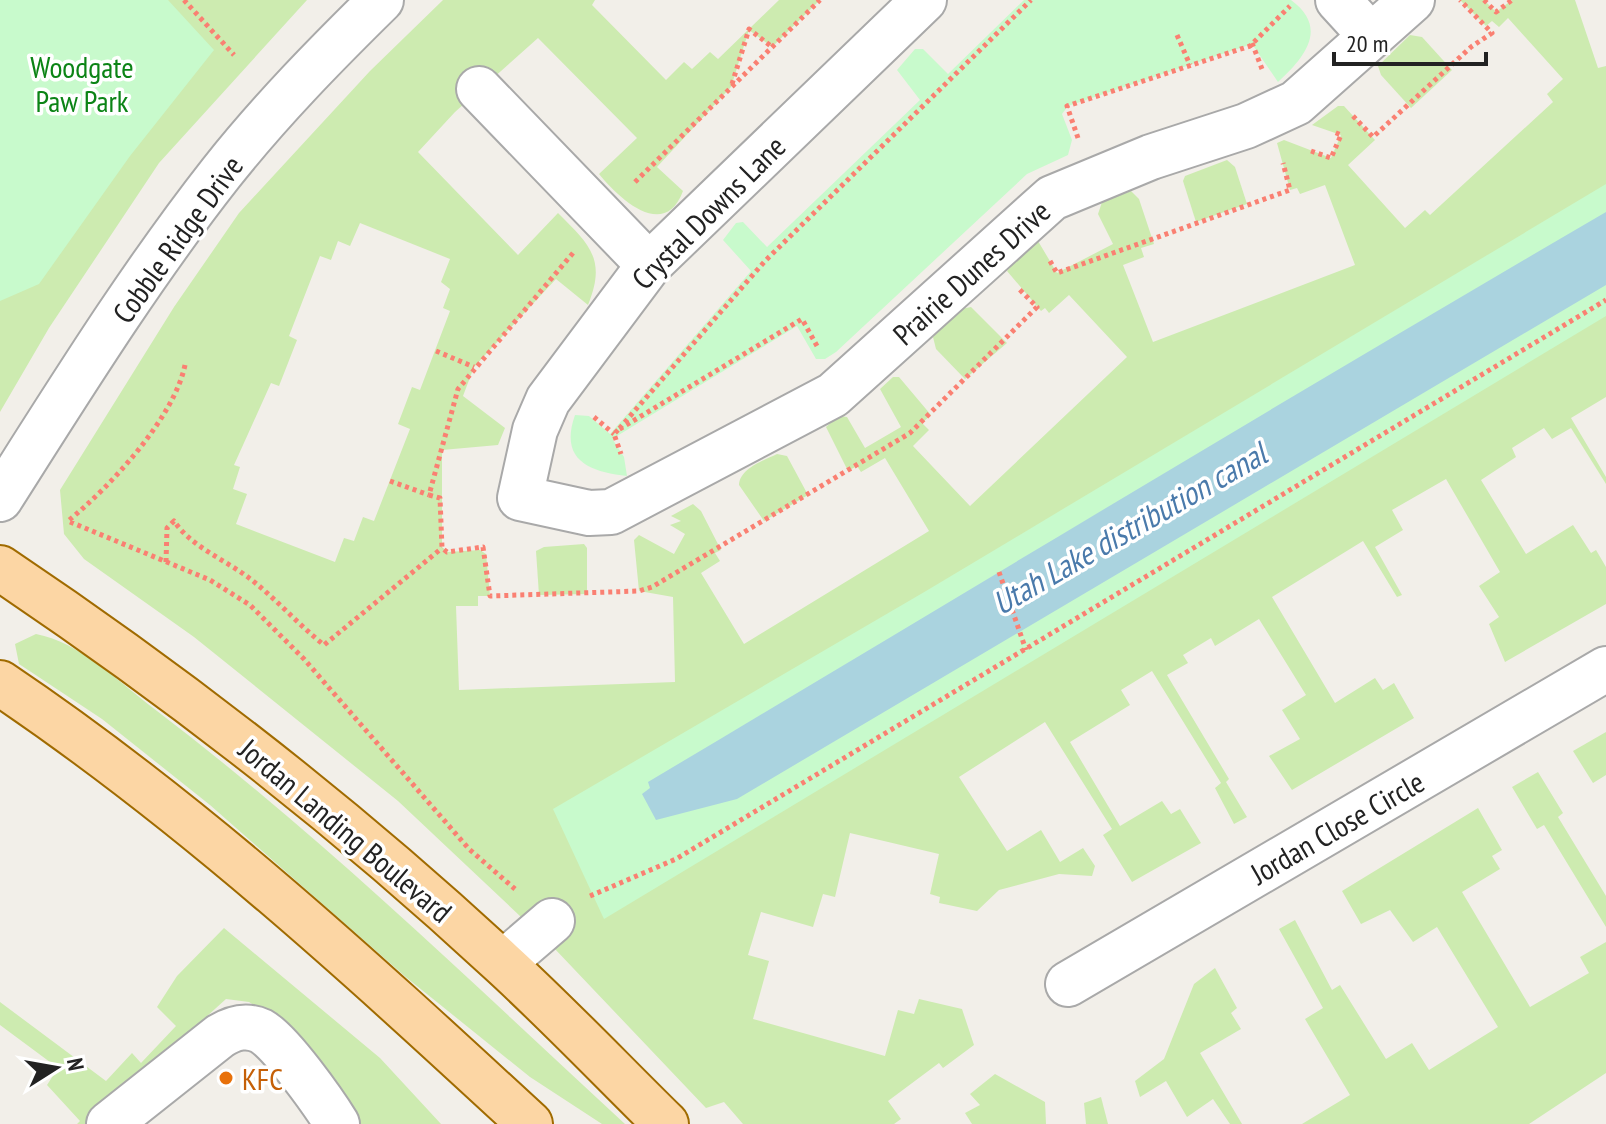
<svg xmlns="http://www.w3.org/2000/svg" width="1606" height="1124" font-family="'PT Sans Narrow',sans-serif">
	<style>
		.grass { fill: #cdebb0; fill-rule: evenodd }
		.park { fill: #c8facc }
		.water { fill: #aad3df }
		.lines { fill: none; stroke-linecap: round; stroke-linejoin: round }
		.minor-casing { stroke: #a9a9a9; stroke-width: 48 }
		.major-casing { stroke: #a06b00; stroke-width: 48 }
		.path { stroke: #fa8072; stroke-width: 5; stroke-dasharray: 4 4; stroke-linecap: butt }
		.minor { stroke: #fff; stroke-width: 44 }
		.major { stroke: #fcd6a4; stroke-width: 44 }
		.food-dot { fill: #e8710a; stroke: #fff; stroke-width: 3 }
		.labels { text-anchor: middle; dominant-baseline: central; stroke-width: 7; stroke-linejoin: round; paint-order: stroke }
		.park-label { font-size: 30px; fill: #0c8416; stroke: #fff }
		.street-label { font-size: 30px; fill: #222; stroke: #fff }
		.food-label { font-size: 30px; fill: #c56008; stroke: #fff; text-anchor: start }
		.water-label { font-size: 32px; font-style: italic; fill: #4a7aab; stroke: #fff }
	</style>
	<rect width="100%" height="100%" fill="#f2efe9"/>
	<g class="grass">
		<path d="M0,0h307l-148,163 -110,165 -49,84z"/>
		<path d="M443,0h152l-3,5 74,75 18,-18 8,7 18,-17 8,7 61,-59h41l-48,47 -23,-17 -18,57 -74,80 26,24c-19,51 -65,6 -84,-17l38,-36 -99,-100 -83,74 -37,40 100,103 40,-42c31,31 49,46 30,92l-32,-26 -82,88 -11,29 42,32 -7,17 -56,5v97l6,5 32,-2 6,4 4,42h-12v10h-22l3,84 216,-8 -2,-85 -34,-6 -5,-51 5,-5 35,19 11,-20 -15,-9 11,-4 -10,-5 22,-12 8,7 20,39 -6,3 5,8 -19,12 43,71 185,-113 -44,-73 -24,14 -4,-6 -9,5 -22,-44 12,-11 9,1 18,31 36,-21 -21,-38 13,-12h6l32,38 -9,8 7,7 -16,16 57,60 157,-149 -58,-62 -20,18 -4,-5 -4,3 -34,-40 24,-29 7,-1 19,32 56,-29 -15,-30 4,-12 29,-11 8,8 15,45 -13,4 3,9 -21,8 30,77 202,-77 -30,-80 -25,9 -3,-6 -7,2 -13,-47 7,-3 47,18 10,-23 -29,-10 26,-19h6l31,34 -27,25 57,63 20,-18 5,5 123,-113 -6,-8 16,-15 -55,-61 -9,9 -7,-6 -6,5 -26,-26h24l12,12 16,-12h63l23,68 8,-2v331l-35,21 35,59v7l-35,-56 -19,11 -8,-11 -32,20 4,9 -35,23 45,74 47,-29 18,28 5,-3 10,17v37l-101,58 -16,-38 10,-7 -20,-31 21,-14 -54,-93 -54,31 11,20 -28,17 27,48 -5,2 -34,-56 -91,56 63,106 40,-25 8,12 11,-7 20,35 -122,72 -23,-34 31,-17 -18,-29 24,-15 -47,-76 -44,27 -4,-8 -28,17 5,8 -21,12 62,104 -3,3 21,35 -13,7 -19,-36 6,-5 -69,-112 -31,19 9,15 -60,37 50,84 42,-25 9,13 9,-5 21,34 -69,39 -29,-47 9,-6 -67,-107 -86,55 48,74 34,-21 19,32 23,-14 12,18 -3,10 -33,-2 -60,16 -22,21 -38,-8 1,-6 -10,-3 9,-40 -89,-21 -15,64 -12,-3 -10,33 -52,-15 -13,43 21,6 -16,58 132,37 13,-46 16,4 5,-15 43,10 12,36 -31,23 -4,-5 -51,38 13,18 -7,5h-151l-19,-22 -18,6 -152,-160 -156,-147 -204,-164 -110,-78 -20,-25 -4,-44 114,-183 65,-94 131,-142zM360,223l90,36 -9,23 9,7 -7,19 7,3 -30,79 -8,-3 -14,37 12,5 -36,92 -11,-4 -9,24 -10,-3 -9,24 -99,-38 11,-30 -14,-5 7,-22 -6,-2 37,-82 8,3 18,-46 -8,-4 31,-80 11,4 7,-19 12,5z"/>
		<path d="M1410,35l12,2 30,33 -41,38 -30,-33 -3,-9z"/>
		<path d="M1227,160l8,7 12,37 -51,18 -13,-41 2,-5z"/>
		<path d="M971,307l36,36 -42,36 -29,-30 -3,-12 28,-28z"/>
		<path d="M777,454l10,2 21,39 -44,26 -25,-36c1,-17 24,-24 38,-31z"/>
		<path d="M584,544l3,4v46l-48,1 -3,-44 8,-4z"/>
		<path d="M36,634c44,8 85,50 121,77 167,127 315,272 468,413h-23l-72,-47 -123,-99 -197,-173 -108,-86 -83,-55 -4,-20z"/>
		<path d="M1606,732v43l-13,8 -20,-32z"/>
		<path d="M1538,772l25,41 -5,4 48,79v31l-62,-102 -7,4 -25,-42z"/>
		<path d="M1478,808l24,42 -10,6 8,13 -38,23 68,115 59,-34 -9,-16 26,-15v131l-77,51h-227l48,-29 -45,-76 18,-11 -44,-79 16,-9 37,70 8,-5 46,74 26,-16 17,27 69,-43 -61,-100 -24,15 -23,-32 -29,14 -19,-33z"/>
		<path d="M224,928l156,130 61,66h-81l-80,-102 -31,-20 -23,-3 -138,125h-11l3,-3 -33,-36 11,-17 -58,-43v-23l106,79 26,-28 9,10 35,-37 -19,-19 20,-31z"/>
		<path d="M1215,968l22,40 -6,5 10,16 -41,24 42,71h-12l-17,-25 -26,18 -21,-36 -26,16 -5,-16 29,-22 30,-75z"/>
		<path d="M995,1074l50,28 1,22h-74l-7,-11 15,-8 -10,-11z"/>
		<path d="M1101,1097l7,27h-22l-2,-21z"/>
	</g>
	<g class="park">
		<path d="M0,0h168l46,50 -84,106 -91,128 -39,17z"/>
		<path d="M1024,0h267c38,28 14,57 -13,82l-26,-38 -184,62 -6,8 10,26 -4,15 -41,19 -191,178 -11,7h-9l-19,-33 -180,110 -4,4 11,17 3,19c-38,-4 -68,-16 -52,-61l14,1 21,18 141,-163 -28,-31 13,-17 7,-1 24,25 153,-147 -23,-30 18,-21h8l25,25z"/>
		<path d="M1606,184v132l-1002,603 -51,-110 373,-218z"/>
	</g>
	<path class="water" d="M1606,212v73l-869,514 -81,21 -14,-26 8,-6 -2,-6c319,-190 637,-383 958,-570z"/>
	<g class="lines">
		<g class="minor-casing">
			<g id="minor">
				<path d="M924,0l-275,265 -101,135 -13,30 -15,68 69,15 22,-1 222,-117 219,-197 99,-41 95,-31 50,-23 116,-103"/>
				<path d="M1338,0l32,35"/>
				<path d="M479,89l170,176"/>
				<path d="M0,499c70,-110 140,-223 221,-326 49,-62 104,-118 160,-173"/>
				<path d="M503,963l49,-42"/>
				<path d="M1068,984l538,-315"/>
				<path d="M109,1124l111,-88c13,-8 26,-12 41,-5 20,11 63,72 76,93"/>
			</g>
		</g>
		<g class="major-casing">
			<g id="major">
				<path d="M0,568c176,118 346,250 501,394 57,52 110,108 165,162"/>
				<path d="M0,683c192,129 361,285 530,441"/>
			</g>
		</g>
		<g class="path">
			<path d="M184,0l50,55"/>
			<path d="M1484,0l12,12 16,-12"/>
			<path d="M1177,35l13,30"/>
			<path d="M1252,43l10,26"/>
			<path d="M732,84l17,-55 23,18"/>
			<path d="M1353,116l20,21 98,-90 21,-14 -32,-33"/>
			<path d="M1078,138l-11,-32 183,-60 40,-40"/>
			<path d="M1311,151l20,7 10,-23 -7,-3"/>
			<path d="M635,182l185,-182"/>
			<path d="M573,253l-115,136 -29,106 11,3 2,50 5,4 36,-5 7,49 149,-5 13,-4 258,-154 127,-126 -18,-18"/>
			<path d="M1050,261l7,12 233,-83 -7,-27"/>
			<path d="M817,346l-15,-27 -184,111 147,-169 266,-261"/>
			<path d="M436,351l38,16"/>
			<path d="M185,365c-11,53 -75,122 -117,156l142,59 40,25 54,54 165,190 46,40"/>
			<path d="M594,417l20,17"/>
			<path d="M618,430l-4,4 7,20"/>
			<path d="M390,481l39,14"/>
			<path d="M166,562l1,-34 7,-7c18,27 53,39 79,60 25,20 46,44 71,64l118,-97"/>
			<path d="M999,572l27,78"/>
			<path d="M590,896l86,-37 930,-559"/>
		</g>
		<use href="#minor" class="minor"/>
		<use href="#major" class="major"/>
	</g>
	<circle class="food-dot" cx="226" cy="1078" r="8"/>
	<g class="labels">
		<g class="park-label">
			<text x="82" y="66">Woodgate<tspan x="82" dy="34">Paw Park</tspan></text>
		</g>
		<g class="street-label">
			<text transform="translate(708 212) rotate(-45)">Crystal Downs Lane</text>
			<text transform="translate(177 239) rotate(-54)">Cobble Ridge Drive</text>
			<text transform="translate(971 272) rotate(-42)">Prairie Dunes Drive</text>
			<text transform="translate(1337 827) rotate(-30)">Jordan Close Circle</text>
			<text transform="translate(346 830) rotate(40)">Jordan Landing Boulevard</text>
		</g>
		<g class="food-label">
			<text x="242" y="1078">KFC</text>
		</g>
		<g class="water-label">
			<text transform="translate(1129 528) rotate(-30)">Utah Lake distribution canal</text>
		</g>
	</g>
	<g transform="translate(56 1068) rotate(79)" stroke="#ffffff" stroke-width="6" paint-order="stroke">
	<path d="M0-6L14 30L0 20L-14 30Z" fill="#222222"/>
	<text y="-12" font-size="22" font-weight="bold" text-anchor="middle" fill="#222222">N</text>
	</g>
	<path d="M1334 52v12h152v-12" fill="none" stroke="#222222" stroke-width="4"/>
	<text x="1346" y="52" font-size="24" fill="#222222" stroke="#ffffff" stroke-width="6" paint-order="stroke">20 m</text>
</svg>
